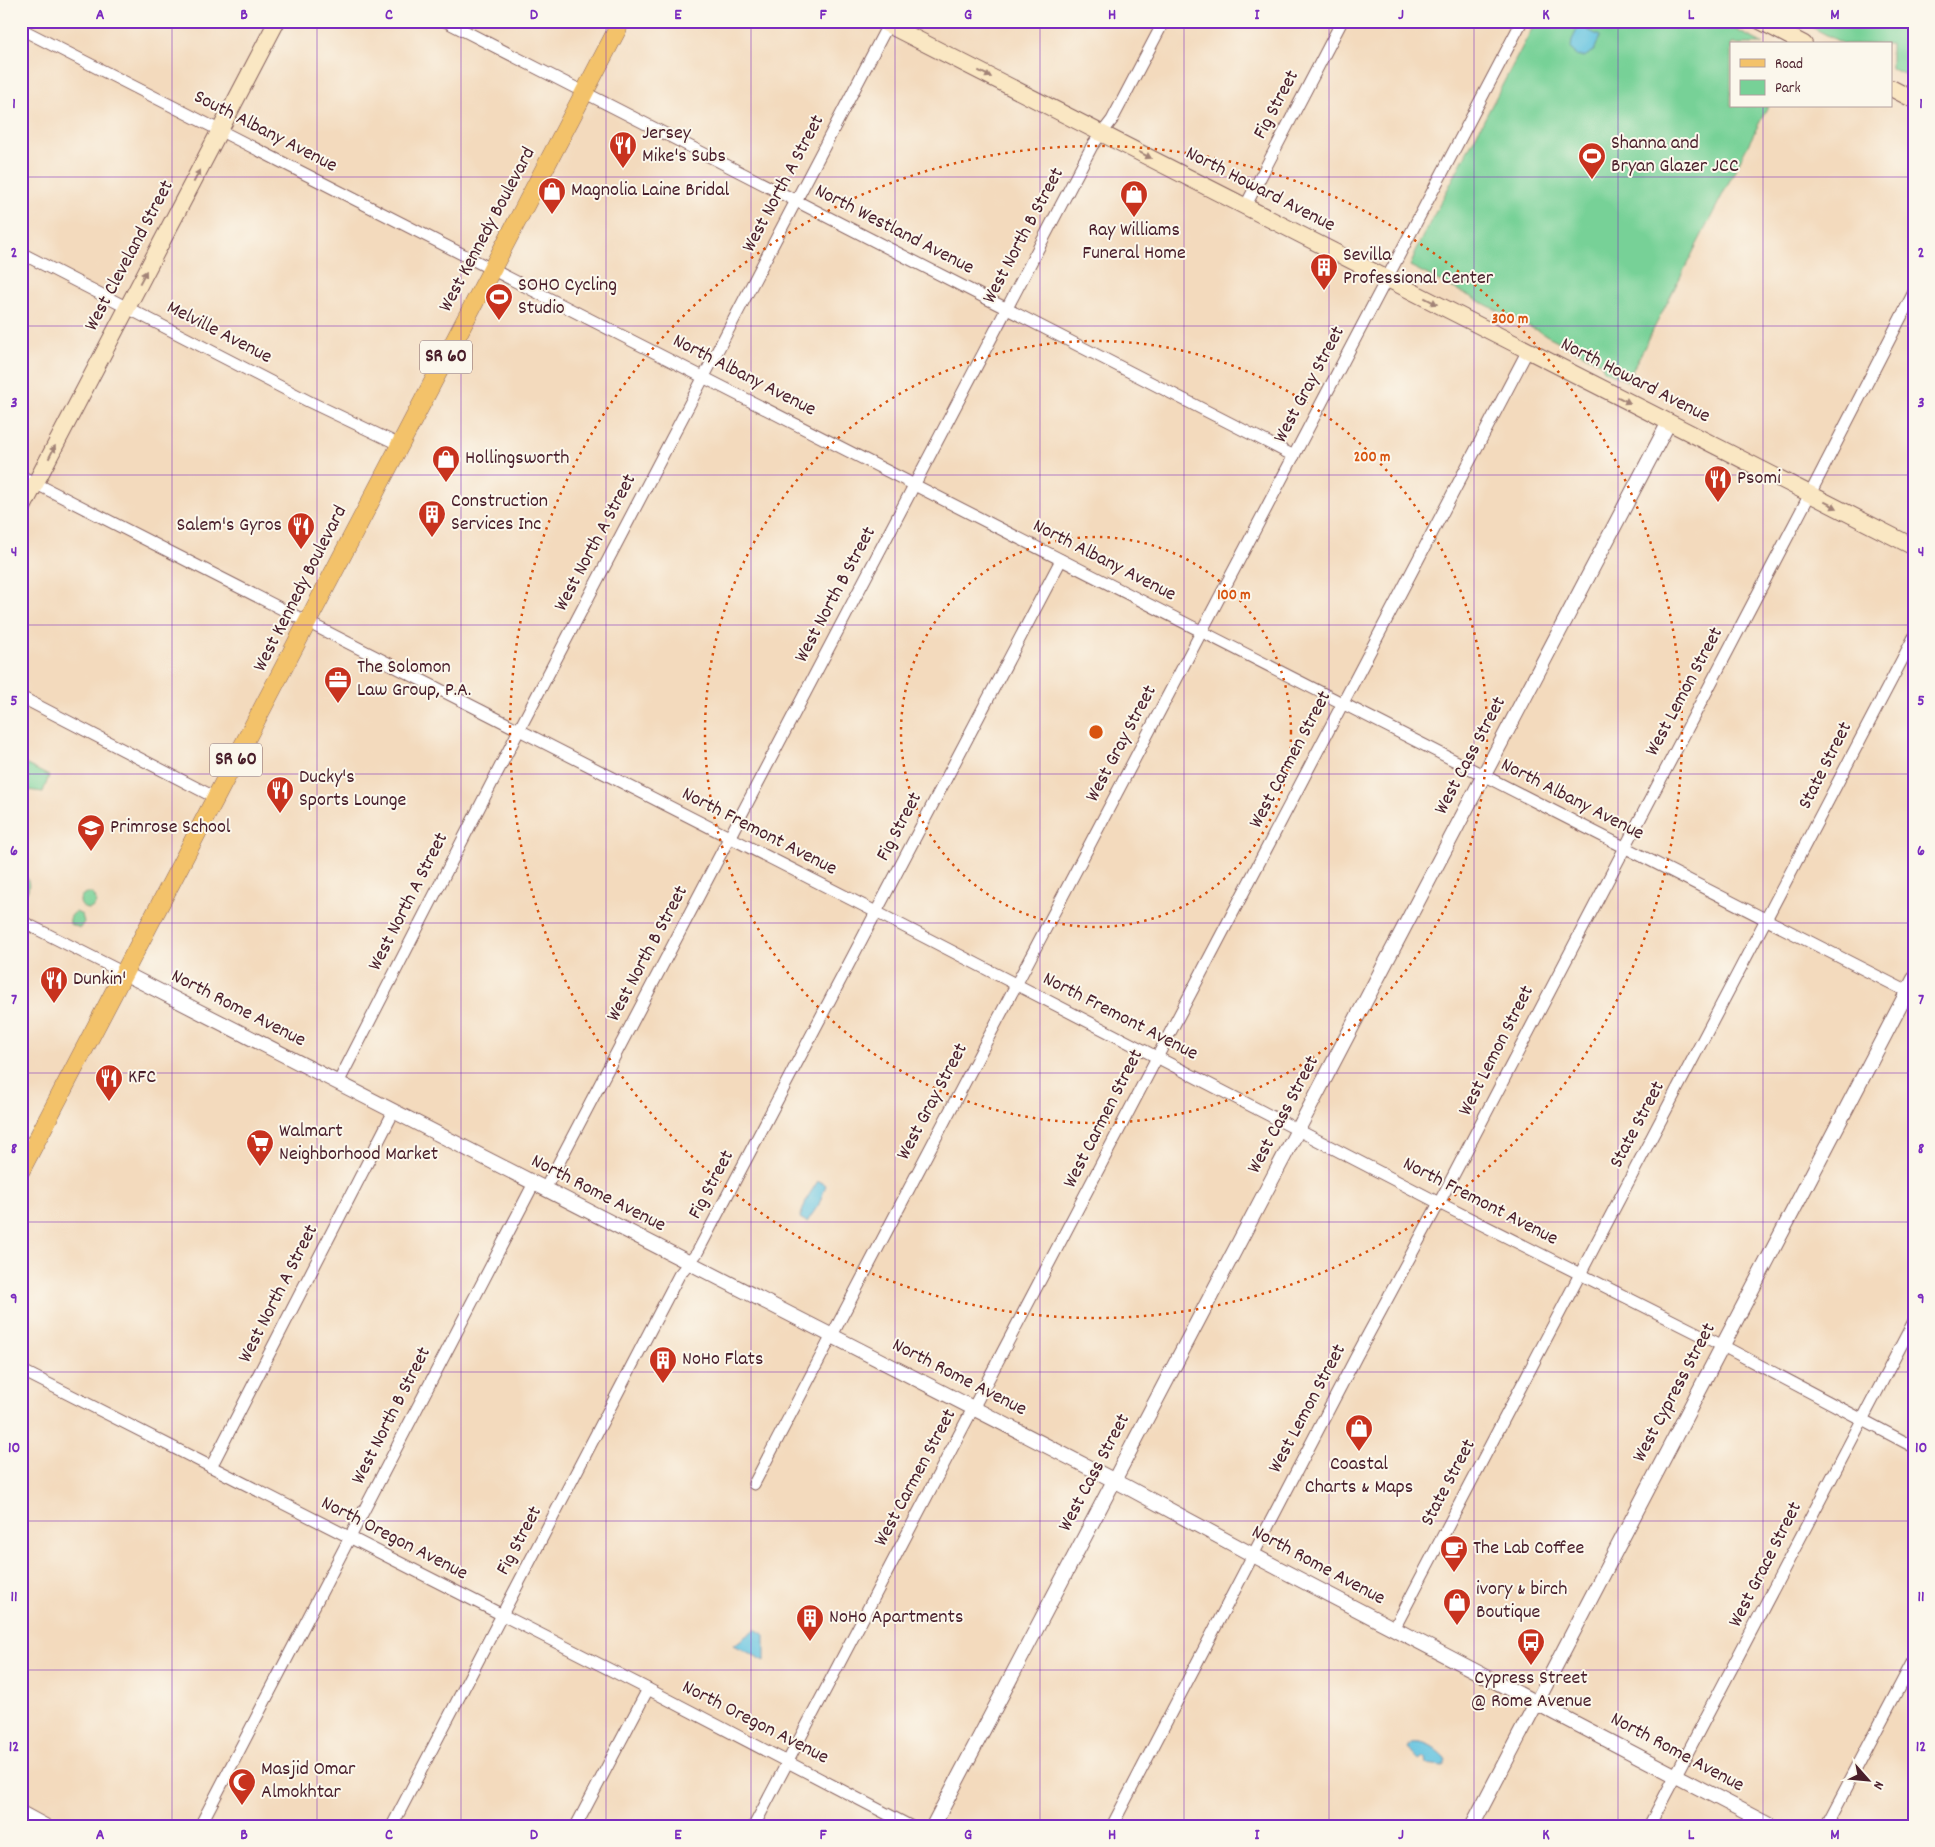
<svg xmlns="http://www.w3.org/2000/svg" width="1935" height="1847" font-family="Dekko,sans-serif">
	<style>
		.green { fill: #77d197; stroke: #607861 }
		.water { fill: #62c3e0; stroke: #567186 }
		.lines { fill: none; stroke-linecap: round; stroke-linejoin: round }
		.minor-casing { stroke: #85605e; stroke-width: 13 }
		.tertiary-casing { stroke: #85605e; stroke-width: 16 }
		.secondary-casing { stroke: #85605e; stroke-width: 18 }
		.primary-casing { stroke: #85605e; stroke-width: 19 }
		.minor { stroke: #fff; stroke-width: 11 }
		.tertiary { stroke: #fff; stroke-width: 14 }
		.secondary { stroke: #fae7c3; stroke-width: 16 }
		.primary { stroke: #f3c26a; stroke-width: 18 }
		.oneway { fill: #a28377 }
		.grid { fill: none; stroke: #7b2cbf; stroke-width: 1; stroke-opacity: 0.55 }
		.ring { fill: none; stroke: #d8530f; stroke-width: 2.5; stroke-dasharray: 2.5 5 }
		.labels { text-anchor: middle; dominant-baseline: central; stroke-width: 4; stroke-linejoin: round; paint-order: stroke }
		.shield { fill: #fbf7ec; stroke: #7f6065; stroke-width: 1 }
		.shield-label { font-size: 19px; font-weight: bold; fill: #4a1f2b }
		.street-label { font-size: 20px; fill: #4a1f2b; stroke: #fbf7ec }
		.poi-label { font-size: 20px; fill: #4a1f2b; stroke: #fbf7ec; text-anchor: start }
		.centre { fill: #d8530f; stroke: #fbf7ec; stroke-width: 2.5 }
		.ring-label { font-size: 15px; text-anchor: middle; font-weight: bold; fill: #d8530f; stroke: #fbf7ec; stroke-width: 4; stroke-linejoin: round; paint-order: stroke }
		.neatline { fill: none; stroke: #7b2cbf; stroke-width: 2 }
		.grid-label { font-size: 16px; text-anchor: middle; font-weight: bold; fill: #7b2cbf }
	</style>
	<rect width="100%" height="100%" fill="#fbf7ec"/>
	<filter id="ink" filterUnits="userSpaceOnUse"><feTurbulence type="fractalNoise" baseFrequency=".02" numOctaves="2"/><feDisplacementMap in="SourceGraphic" scale="10" xChannelSelector="R" yChannelSelector="G"/><feConvolveMatrix kernelMatrix="1 2 1 2 8 2 1 2 1" color-interpolation-filters="sRGB"/></filter>
	<filter id="wash" filterUnits="userSpaceOnUse"><feTurbulence type="fractalNoise" baseFrequency=".0096" numOctaves="4" result="noise"/><feDisplacementMap in="SourceGraphic" scale="20" xChannelSelector="R" yChannelSelector="G"/><feGaussianBlur stdDeviation="1.12" result="paint"/><feColorMatrix in="noise" values="0 0 0 0 0 0 0 0 0 0 0 0 0 0 0 0 0 1.4 0 .05"/><feComposite in="paint" operator="in"/></filter>
	<g filter="url(#wash)">
		<rect width="100%" height="100%" fill="#f3dabd"/>
		<g class="green">
			<path d="M1536,21h182l46,23h-33v62h37l-141,275 -23,-11 -3,-6 -4,-3 -187,-95 4,-9v-4z"/>
			<path d="M1800,21h114v58l-23,-11v-24h-47z"/>
			<path d="M21,762l28,14 -6,16 -16,-2 -6,-6z"/>
			<path d="M21,871c8,6 10,15 5,23l-5,2z"/>
			<circle cx="88" cy="901" r="8"/>
			<path d="M76,912l6,3 2,7 -4,6 -10,-4c-1,-5 1,-10 6,-12z"/>
		</g>
		<g class="water">
			<path d="M1579,26l21,10 -6,15 -10,6 -8,-2 -5,-7 1,-8z"/>
			<path d="M818,1181l8,4 -7,19 -12,18 -7,-4 7,-20z"/>
			<path d="M755,1629l10,6v26l-31,-16z"/>
			<path d="M1411,1743c13,-2 24,5 33,14l2,3 -3,6 -16,-2 -1,-6 -3,-1 -4,3 -11,-12z"/>
		</g>
	</g>
	<g filter="url(#ink)">
		<g class="lines">
			<g class="minor-casing">
				<g id="minor">
					<path d="M445,21l849,435"/>
					<path d="M21,29l1893,966"/>
					<path d="M1245,207l97,-186"/>
					<path d="M21,253l289,149 90,43"/>
					<path d="M21,476l855,436 563,291 284,143 191,101"/>
					<path d="M21,697l195,101"/>
					<path d="M21,921l103,52"/>
					<path d="M338,1083l181,-353 371,-709"/>
					<path d="M21,1141l12,5"/>
					<path d="M545,1189l547,-1043 20,-26 52,-99"/>
					<path d="M21,1370l627,319 262,137"/>
					<path d="M211,1467l183,-356"/>
					<path d="M754,1484l768,-1463"/>
					<path d="M1394,1629l520,-992"/>
					<path d="M200,1826l334,-643"/>
					<path d="M392,1826l287,-551 18,-22 364,-693"/>
					<path d="M576,1826l72,-137"/>
					<path d="M754,1826l774,-1476"/>
					<path d="M1112,1826l244,-469 83,-154 371,-709 104,-202"/>
					<path d="M1649,1826l265,-505"/>
					<path d="M1826,1826l88,-167"/>
				</g>
			</g>
			<g class="tertiary-casing">
				<g id="tertiary">
					<path d="M124,973l1003,514 126,68 519,271"/>
					<path d="M21,1813l24,13"/>
					<path d="M933,1826l736,-1404"/>
					<path d="M1472,1826l442,-847"/>
				</g>
			</g>
			<g class="secondary-casing">
				<g id="secondary">
					<path d="M881,21l1033,526"/>
					<path d="M1760,21l44,23"/>
					<path d="M1891,88l23,12"/>
					<path d="M21,511l256,-490"/>
				</g>
			</g>
			<g class="primary-casing">
				<path id="primary" d="M21,1170l597,-1142 1,-7"/>
			</g>
			<use href="#minor" class="minor"/>
			<use href="#tertiary" class="tertiary"/>
			<use href="#secondary" class="secondary"/>
			<use href="#primary" class="primary"/>
		</g>
		<defs><path id="oneway-solid" d="M-6-.8H1V-3.2L6.5 0L1 3.2V.8H-6Z" transform="scale(1.25)"/></defs>
		<g class="oneway">
			<use href="#oneway-solid" transform="translate(985 74) rotate(27)"/>
			<use href="#oneway-solid" transform="translate(1145 155) rotate(27)"/>
			<use href="#oneway-solid" transform="translate(197 176) rotate(-62)"/>
			<use href="#oneway-solid" transform="translate(143 277) rotate(-62)"/>
			<use href="#oneway-solid" transform="translate(1431 301) rotate(27)"/>
			<use href="#oneway-solid" transform="translate(1624 400) rotate(27)"/>
			<use href="#oneway-solid" transform="translate(52 452) rotate(-63)"/>
			<use href="#oneway-solid" transform="translate(1831 505) rotate(27)"/>
		</g>
	</g>
	<path class="grid" d="M172,21v1805M317,21v1805M461,21v1805M606,21v1805M751,21v1805M895,21v1805M1040,21v1805M1184,21v1805M1329,21v1805M1474,21v1805M1618,21v1805M1763,21v23M1763,106v1720M21,177h1893M21,326h1893M21,475h1893M21,625h1893M21,774h1893M21,923h1893M21,1073h1893M21,1222h1893M21,1372h1893M21,1521h1893M21,1670h1893"/>
	<g class="ring">
		<circle cx="1096" cy="732" r="195"/>
		<circle cx="1096" cy="732" r="391"/>
		<circle cx="1096" cy="732" r="586"/>
	</g>
	<defs>
		<g id="restaurant-pin" transform="scale(1.4375)"><path d="M0 17L-7.5 6A9.5 9.5 0 1 1 7.5 6Z" fill="#c8321e" stroke="#fbf7ec"/><path d="M-5-6h1v4h1v-4h1v4h1v-4h1v5L-1.5 .5V6h-2V.5L-5-1ZM5-6V6H3V1.5H1.5Q1.5-4 5-6Z" fill="#fff"/></g>
		<g id="stadium-pin" transform="scale(1.4375)"><path d="M0 17L-7.5 6A9.5 9.5 0 1 1 7.5 6Z" fill="#c8321e" stroke="#fbf7ec"/><path d="M0-5a6.5 5 0 1 0 0 10a6.5 5 0 1 0 0-10ZM-3.5-1.8h7v3.6h-7Z" fill="#fff"/></g>
		<g id="shop-pin" transform="scale(1.4375)"><path d="M0 17L-7.5 6A9.5 9.5 0 1 1 7.5 6Z" fill="#c8321e" stroke="#fbf7ec"/><path d="M-5-2.5h2.3a2.7 3.5 0 0 1 5.4 0H5L5.5 6h-11ZM-1.5-2.5h3a1.5 2.3 0 0 0-3 0Z" fill="#fff"/></g>
		<g id="building-pin" transform="scale(1.4375)"><path d="M0 17L-7.5 6A9.5 9.5 0 1 1 7.5 6Z" fill="#c8321e" stroke="#fbf7ec"/><path d="M-4-6H4V6H1V3H-1V6H-4ZM-2.5-4.3h1.7v1.8h-1.7ZM.8-4.3h1.7v1.8H.8ZM-2.5-1h1.7V.8h-1.7ZM.8-1h1.7V.8H.8Z" fill="#fff"/></g>
		<g id="office-pin" transform="scale(1.4375)"><path d="M0 17L-7.5 6A9.5 9.5 0 1 1 7.5 6Z" fill="#c8321e" stroke="#fbf7ec"/><path d="M-6-3h4V-5.5h4V-3h4V5H-6ZM-1-4.5V-3h2v-1.5ZM-6 0V1H6V0Z" fill="#fff"/></g>
		<g id="school-pin" transform="scale(1.4375)"><path d="M0 17L-7.5 6A9.5 9.5 0 1 1 7.5 6Z" fill="#c8321e" stroke="#fbf7ec"/><path d="M0-5L7-2L0 1L-7-2ZM-4 1L0 2.5L4 1V4Q0 6-4 4Z" fill="#fff"/></g>
		<g id="supermarket-pin" transform="scale(1.4375)"><path d="M0 17L-7.5 6A9.5 9.5 0 1 1 7.5 6Z" fill="#c8321e" stroke="#fbf7ec"/><path d="M-6-5.5h2.5l.6 2H6L4.5 2H-2.5L-4.4-4H-6ZM-1.5 3.2a1.3 1.3 0 1 0 .1 0ZM3 3.2a1.3 1.3 0 1 0 .1 0Z" fill="#fff"/></g>
		<g id="cafe-pin" transform="scale(1.4375)"><path d="M0 17L-7.5 6A9.5 9.5 0 1 1 7.5 6Z" fill="#c8321e" stroke="#fbf7ec"/><path d="M-5.5-4.5H6V0H3Q3 3.5 0 3.5H-2.5Q-5.5 3.5-5.5 0ZM3-3.2v2h1.7v-2ZM-6 4.5H4V6H-6Z" fill="#fff"/></g>
		<g id="bus-pin" transform="scale(1.4375)"><path d="M0 17L-7.5 6A9.5 9.5 0 1 1 7.5 6Z" fill="#c8321e" stroke="#fbf7ec"/><path d="M-5-6H5V4H4V6H2V4H-2V6H-4V4H-5ZM-3.5-4V0h7V-4ZM-3.5 1.2v1.5H-2V1.2ZM2 1.2v1.5H3.5V1.2Z" fill="#fff"/></g>
		<g id="mosque-pin" transform="scale(1.4375)"><path d="M0 17L-7.5 6A9.5 9.5 0 1 1 7.5 6Z" fill="#c8321e" stroke="#fbf7ec"/><path d="M3.5-4.9A6 6 0 1 0 3.5 4.9A5 5 0 1 1 3.5-4.9Z" fill="#fff"/></g>
	</defs>
	<g fill-rule="evenodd">
		<use href="#restaurant-pin" x="623" y="145"/>
		<use href="#stadium-pin" x="1592" y="156"/>
		<use href="#shop-pin" x="552" y="191"/>
		<use href="#shop-pin" x="1134" y="194"/>
		<use href="#building-pin" x="1324" y="267"/>
		<use href="#stadium-pin" x="499" y="297"/>
		<use href="#shop-pin" x="446" y="459"/>
		<use href="#restaurant-pin" x="1718" y="479"/>
		<use href="#building-pin" x="432" y="514"/>
		<use href="#restaurant-pin" x="301" y="526"/>
		<use href="#office-pin" x="338" y="680"/>
		<use href="#restaurant-pin" x="280" y="790"/>
		<use href="#school-pin" x="91" y="828"/>
		<use href="#restaurant-pin" x="54" y="980"/>
		<use href="#restaurant-pin" x="109" y="1078"/>
		<use href="#supermarket-pin" x="260" y="1143"/>
		<use href="#building-pin" x="663" y="1360"/>
		<use href="#shop-pin" x="1359" y="1428"/>
		<use href="#cafe-pin" x="1454" y="1549"/>
		<use href="#shop-pin" x="1457" y="1602"/>
		<use href="#building-pin" x="810" y="1618"/>
		<use href="#bus-pin" x="1531" y="1642"/>
		<use href="#mosque-pin" x="242" y="1782"/>
	</g>
	<g class="labels">
		<g class="shield">
			<rect x="420" y="340.5" width="52" height="33" rx="4"/>
			<rect x="210" y="743.5" width="52" height="33" rx="4"/>
		</g>
		<g class="shield-label">
			<text x="446" y="357">SR 60</text>
			<text x="236" y="760">SR 60</text>
		</g>
		<g class="street-label">
			<text transform="translate(1277 105) rotate(-62)">Fig Street</text>
			<text transform="translate(265 132) rotate(27)">South Albany Avenue</text>
			<text transform="translate(784 184) rotate(-62)">West North A Street</text>
			<text transform="translate(1260 190) rotate(27)">North Howard Avenue</text>
			<text transform="translate(488 230) rotate(-62)">West Kennedy Boulevard</text>
			<text transform="translate(894 230) rotate(27)">North Westland Avenue</text>
			<text transform="translate(1024 236) rotate(-62)">West North B Street</text>
			<text transform="translate(130 256) rotate(-62)">West Cleveland Street</text>
			<text transform="translate(219 333) rotate(27)">Melville Avenue</text>
			<text transform="translate(744 376) rotate(27)">North Albany Avenue</text>
			<text transform="translate(1635 381) rotate(27)">North Howard Avenue</text>
			<text transform="translate(1310 385) rotate(-62)">West Gray Street</text>
			<text transform="translate(596 543) rotate(-62)">West North A Street</text>
			<text transform="translate(1104 561) rotate(27)">North Albany Avenue</text>
			<text transform="translate(301 589) rotate(-63)">West Kennedy Boulevard</text>
			<text transform="translate(836 595) rotate(-62)">West North B Street</text>
			<text transform="translate(1685 692) rotate(-62)">West Lemon Street</text>
			<text transform="translate(1122 744) rotate(-62)">West Gray Street</text>
			<text transform="translate(1471 756) rotate(-62)">West Cass Street</text>
			<text transform="translate(1291 760) rotate(-62)">West Carmen Street</text>
			<text transform="translate(1826 766) rotate(-63)">State Street</text>
			<text transform="translate(1572 800) rotate(27)">North Albany Avenue</text>
			<text transform="translate(900 827) rotate(-62)">Fig Street</text>
			<text transform="translate(759 832) rotate(27)">North Fremont Avenue</text>
			<text transform="translate(409 902) rotate(-63)">West North A Street</text>
			<text transform="translate(648 954) rotate(-62)">West North B Street</text>
			<text transform="translate(238 1009) rotate(27)">North Rome Avenue</text>
			<text transform="translate(1120 1017) rotate(27)">North Fremont Avenue</text>
			<text transform="translate(1497 1051) rotate(-63)">West Lemon Street</text>
			<text transform="translate(933 1102) rotate(-62)">West Gray Street</text>
			<text transform="translate(1284 1115) rotate(-62)">West Cass Street</text>
			<text transform="translate(1104 1119) rotate(-63)">West Carmen Street</text>
			<text transform="translate(1638 1125) rotate(-62)">State Street</text>
			<text transform="translate(712 1185) rotate(-62)">Fig Street</text>
			<text transform="translate(598 1194) rotate(27)">North Rome Avenue</text>
			<text transform="translate(1480 1202) rotate(27)">North Fremont Avenue</text>
			<text transform="translate(279 1294) rotate(-63)">West North A Street</text>
			<text transform="translate(959 1378) rotate(27)">North Rome Avenue</text>
			<text transform="translate(1675 1393) rotate(-62)">West Cypress Street</text>
			<text transform="translate(1308 1409) rotate(-62)">West Lemon Street</text>
			<text transform="translate(392 1416) rotate(-63)">West North B Street</text>
			<text transform="translate(1095 1473) rotate(-62)">West Cass Street</text>
			<text transform="translate(916 1478) rotate(-62)">West Carmen Street</text>
			<text transform="translate(1449 1483) rotate(-62)">State Street</text>
			<text transform="translate(394 1539) rotate(27)">North Oregon Avenue</text>
			<text transform="translate(520 1541) rotate(-62)">Fig Street</text>
			<text transform="translate(1766 1565) rotate(-63)">West Grace Street</text>
			<text transform="translate(1318 1566) rotate(28)">North Rome Avenue</text>
			<text transform="translate(755 1723) rotate(27)">North Oregon Avenue</text>
			<text transform="translate(1677 1753) rotate(28)">North Rome Avenue</text>
		</g>
		<g class="poi-label">
			<text x="642" y="134">Jersey<tspan x="642" dy="23">Mike's Subs</tspan></text>
			<text x="1611" y="144">Shanna and<tspan x="1611" dy="23">Bryan Glazer JCC</tspan></text>
			<text x="571" y="191">Magnolia Laine Bridal</text>
			<text x="1134" y="231" text-anchor="middle">Ray Williams<tspan x="1134" dy="23">Funeral Home</tspan></text>
			<text x="1343" y="256">Sevilla<tspan x="1343" dy="23">Professional Center</tspan></text>
			<text x="518" y="286">SOHO Cycling<tspan x="518" dy="23">Studio</tspan></text>
			<text x="465" y="459">Hollingsworth</text>
			<text x="1737" y="479">Psomi</text>
			<text x="451" y="502">Construction<tspan x="451" dy="23">Services Inc</tspan></text>
			<text x="282" y="526" text-anchor="end">Salem's Gyros</text>
			<text x="357" y="668">The Solomon<tspan x="357" dy="23">Law Group, P.A.</tspan></text>
			<text x="299" y="778">Ducky's<tspan x="299" dy="23">Sports Lounge</tspan></text>
			<text x="110" y="828">Primrose School</text>
			<text x="73" y="980">Dunkin'</text>
			<text x="128" y="1078">KFC</text>
			<text x="279" y="1132">Walmart<tspan x="279" dy="23">Neighborhood Market</tspan></text>
			<text x="682" y="1360">NoHo Flats</text>
			<text x="1359" y="1465" text-anchor="middle">Coastal<tspan x="1359" dy="23">Charts &amp; Maps</tspan></text>
			<text x="1473" y="1549">The Lab Coffee</text>
			<text x="1476" y="1590">ivory &amp; birch<tspan x="1476" dy="23">Boutique</tspan></text>
			<text x="829" y="1618">NoHo Apartments</text>
			<text x="1531" y="1679" text-anchor="middle">Cypress Street<tspan x="1531" dy="23">@ Rome Avenue</tspan></text>
			<text x="261" y="1770">Masjid Omar<tspan x="261" dy="23">Almokhtar</tspan></text>
		</g>
	</g>
	<circle cx="1096" cy="732" r="8" class="centre"/>
	<g class="ring-label">
		<text x="1510" y="323">300 m</text>
		<text x="1372" y="461">200 m</text>
		<text x="1234" y="599">100 m</text>
	</g>
	<rect width="1935" height="1847" fill="none" stroke="#fbf7ec" stroke-width="55"/>
	<rect x="1730" y="42" width="162" height="65" fill="#fbf7ec" stroke="#b4a19f"/>
	<rect x="1740" y="59" width="25" height="8" fill="#f3c26a" stroke="#b4a19f"/>
	<text x="1775" y="68" font-size="15" fill="#4a1f2b">Road</text>
	<rect x="1740" y="80" width="25" height="15" fill="#77d197" stroke="#b4a19f"/>
	<text x="1775" y="92" font-size="15" fill="#4a1f2b">Park</text>
	<g transform="translate(1868 1780) rotate(117)" stroke="#fbf7ec" stroke-width="4" paint-order="stroke">
	<path d="M0-4L9 19L0 12L-9 19Z" fill="#4a1f2b"/>
	<text y="-8" font-size="14" font-weight="bold" text-anchor="middle" fill="#4a1f2b">N</text>
	</g>
	<rect x="28" y="28" width="1880" height="1792" class="neatline"/>
	<g class="grid-label">
		<text x="100" y="19">A</text>
		<text x="244" y="19">B</text>
		<text x="389" y="19">C</text>
		<text x="534" y="19">D</text>
		<text x="678" y="19">E</text>
		<text x="823" y="19">F</text>
		<text x="968" y="19">G</text>
		<text x="1112" y="19">H</text>
		<text x="1257" y="19">I</text>
		<text x="1401" y="19">J</text>
		<text x="1546" y="19">K</text>
		<text x="1691" y="19">L</text>
		<text x="1835" y="19">M</text>
		<text x="14" y="108">1</text>
		<text x="1921" y="108">1</text>
		<text x="14" y="257">2</text>
		<text x="1921" y="257">2</text>
		<text x="14" y="407">3</text>
		<text x="1921" y="407">3</text>
		<text x="14" y="556">4</text>
		<text x="1921" y="556">4</text>
		<text x="14" y="705">5</text>
		<text x="1921" y="705">5</text>
		<text x="14" y="855">6</text>
		<text x="1921" y="855">6</text>
		<text x="14" y="1004">7</text>
		<text x="1921" y="1004">7</text>
		<text x="14" y="1153">8</text>
		<text x="1921" y="1153">8</text>
		<text x="14" y="1303">9</text>
		<text x="1921" y="1303">9</text>
		<text x="14" y="1452">10</text>
		<text x="1921" y="1452">10</text>
		<text x="14" y="1601">11</text>
		<text x="1921" y="1601">11</text>
		<text x="14" y="1751">12</text>
		<text x="1921" y="1751">12</text>
		<text x="100" y="1839">A</text>
		<text x="244" y="1839">B</text>
		<text x="389" y="1839">C</text>
		<text x="534" y="1839">D</text>
		<text x="678" y="1839">E</text>
		<text x="823" y="1839">F</text>
		<text x="968" y="1839">G</text>
		<text x="1112" y="1839">H</text>
		<text x="1257" y="1839">I</text>
		<text x="1401" y="1839">J</text>
		<text x="1546" y="1839">K</text>
		<text x="1691" y="1839">L</text>
		<text x="1835" y="1839">M</text>
	</g>
</svg>
